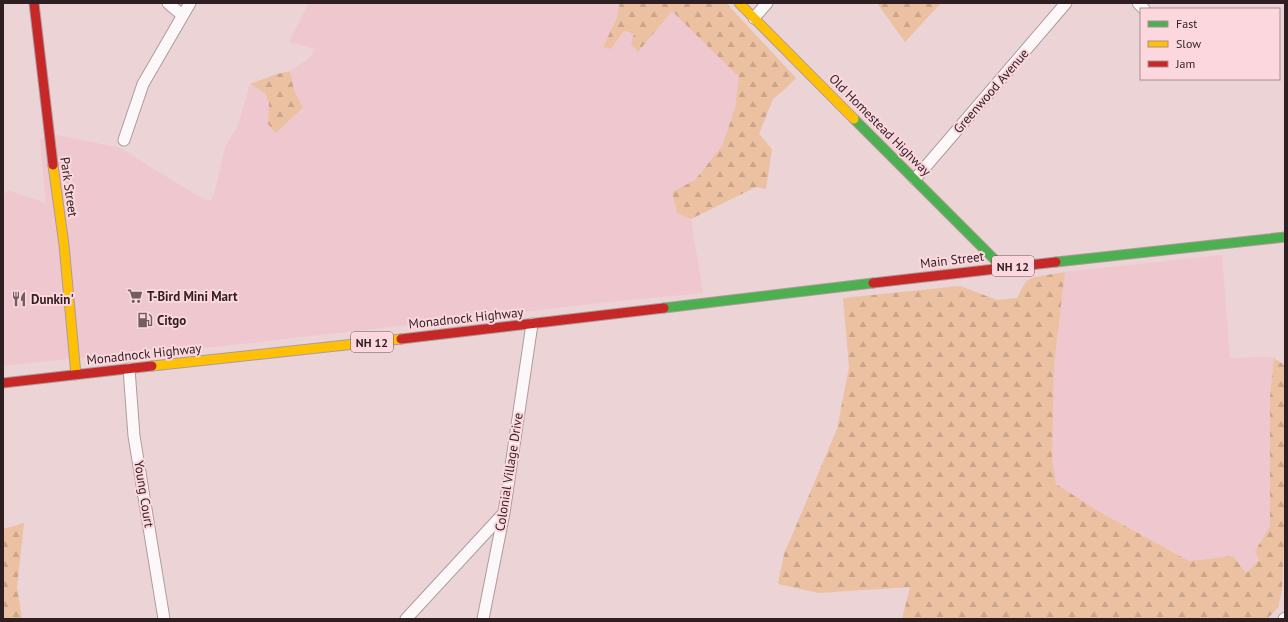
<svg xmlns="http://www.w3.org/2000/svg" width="1288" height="622" font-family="'PT Sans',sans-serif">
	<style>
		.built { fill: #efc7ce }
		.forest { fill: url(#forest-firs) }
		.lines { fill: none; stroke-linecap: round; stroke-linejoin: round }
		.street-casing { stroke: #ad9b9d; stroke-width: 13 }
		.fast-casing { stroke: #ad9b9d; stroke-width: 11 }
		.slow-casing { stroke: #ad9b9d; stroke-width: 11 }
		.jam-casing { stroke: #ad9b9d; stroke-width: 11 }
		.street { stroke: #fcf8f9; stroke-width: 11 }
		.fast { stroke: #4caf50; stroke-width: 9 }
		.slow { stroke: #ffc107; stroke-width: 9 }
		.jam { stroke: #c62828; stroke-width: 9 }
		.labels { text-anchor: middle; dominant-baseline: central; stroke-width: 4; stroke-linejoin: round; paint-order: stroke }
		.shield { fill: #fcd8de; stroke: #6c565a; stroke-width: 1 }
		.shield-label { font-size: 12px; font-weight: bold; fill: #2f1f22 }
		.street-label { font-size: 13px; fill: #2f1f22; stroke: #fcd8de }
		.poi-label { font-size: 13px; font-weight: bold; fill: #2f1f22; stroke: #fcd8de; text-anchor: start }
	</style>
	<defs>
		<pattern id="forest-firs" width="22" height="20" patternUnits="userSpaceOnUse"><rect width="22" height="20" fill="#ebc1a2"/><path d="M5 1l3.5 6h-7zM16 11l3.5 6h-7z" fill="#caa58b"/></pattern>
	</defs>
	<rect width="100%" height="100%" fill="#ebd3d6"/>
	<g class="built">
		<path d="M309,3h311l-4,17 -13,27 8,2 13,-18 10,2 38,-22 67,66 -4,31 -13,38 -27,34 -23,13 5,20 14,6 12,74 -94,9 -404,46 -46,1 -156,17v-170l5,-6 38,13 -6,-63 12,-6 68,14 76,47 14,6 4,-6 11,-48 13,-22 12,-41 15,9 4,9 -1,22 8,9 27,-24 -9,-19 -4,-19 18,-12 8,-10 -27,-7z"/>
		<path d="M1222,255l8,103 36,-1 8,1 -4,39v129l-15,25 4,9 -13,13 -13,-17 -44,5 -91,-50 -42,-27 -4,-26 2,-93 11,-93z"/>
	</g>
	<g class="forest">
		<path d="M620,3h106l70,75 -11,11 -12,10 -14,35 13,15 -6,40 -10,-2 -65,32 -14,-6 -5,-21 23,-12 27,-34 13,-38 4,-31 -67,-66 -34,41 -7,-8 3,-11 -10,-2 -13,18 -8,-2 13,-27z"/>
		<path d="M877,3h64l-36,39z"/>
		<path d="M290,71l4,19 9,18 -27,25 -8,-9 1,-22 -4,-9 -15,-9 27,-10z"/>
		<path d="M1065,272l-11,93 -2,93 4,26 42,27 91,50 44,-5 13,17 13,-13 -4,-9 15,-25v-129l4,-39 10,7 1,155 -3,70 -4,18 -11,11h-365l8,-32 -92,6 -40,-9 6,-30 53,-125 12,-62 -6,-69 117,-12 37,14 20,-2 9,-17 8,-4z"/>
		<path d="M24,523l-7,64 5,32h-19v-90z"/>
	</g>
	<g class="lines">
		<g class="street-casing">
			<g id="street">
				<path d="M168,3l14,12"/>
				<path d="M1138,3l6,6"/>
				<path d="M754,18l13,-15"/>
				<path d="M124,140l19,-56 47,-81"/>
				<path d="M915,179l151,-176"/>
				<path d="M129,369l5,67 30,183"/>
				<path d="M406,619l97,-105"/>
				<path d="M483,619l21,-106 28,-189"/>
				<path d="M1284,619l1,-1"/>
			</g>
		</g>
		<g class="fast-casing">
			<g id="fast">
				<path d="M854,119l148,148"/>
				<path d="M1056,262l229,-25"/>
				<path d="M664,308l209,-25"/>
			</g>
		</g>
		<g class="slow-casing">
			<g id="slow">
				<path d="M739,3l115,116"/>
				<path d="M53,165l11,80 12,130"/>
				<path d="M152,366l249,-27"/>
			</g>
		</g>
		<g class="jam-casing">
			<g id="jam">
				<path d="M34,3l19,162"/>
				<path d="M873,283l183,-21"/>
				<path d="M401,339l263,-31"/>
				<path d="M3,383l149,-17"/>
			</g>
		</g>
		<use href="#street" class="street"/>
		<use href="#fast" class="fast"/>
		<use href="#slow" class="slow"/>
		<use href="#jam" class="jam"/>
	</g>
	<defs>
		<g id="supermarket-bare" transform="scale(1.2)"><path d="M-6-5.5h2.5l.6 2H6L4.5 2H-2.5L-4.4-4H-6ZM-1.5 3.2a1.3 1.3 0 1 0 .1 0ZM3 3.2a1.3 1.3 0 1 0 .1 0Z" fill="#715e61" stroke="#fcd8de" stroke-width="2.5" paint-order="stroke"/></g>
		<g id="restaurant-bare" transform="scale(1.2)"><path d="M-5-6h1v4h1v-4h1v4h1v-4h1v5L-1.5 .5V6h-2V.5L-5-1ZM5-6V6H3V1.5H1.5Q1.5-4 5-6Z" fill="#715e61" stroke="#fcd8de" stroke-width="2.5" paint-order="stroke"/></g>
		<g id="fuel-bare" transform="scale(1.2)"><path d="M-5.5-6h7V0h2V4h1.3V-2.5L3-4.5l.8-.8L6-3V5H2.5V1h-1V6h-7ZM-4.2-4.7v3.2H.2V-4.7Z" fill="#715e61" stroke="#fcd8de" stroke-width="2.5" paint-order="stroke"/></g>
	</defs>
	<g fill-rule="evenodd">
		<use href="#supermarket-bare" x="135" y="296"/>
		<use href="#restaurant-bare" x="19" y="299"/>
		<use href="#fuel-bare" x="145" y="320"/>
	</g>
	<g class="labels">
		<g class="shield">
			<rect x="992" y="256" width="42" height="20" rx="3"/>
			<rect x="351" y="332" width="42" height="20" rx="3"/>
		</g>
		<g class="shield-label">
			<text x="1013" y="266">NH 12</text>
			<text x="372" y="342">NH 12</text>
		</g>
		<g class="street-label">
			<text transform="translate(991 91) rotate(-49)">Greenwood Avenue</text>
			<text transform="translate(880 125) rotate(45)">Old Homestead Highway</text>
			<text transform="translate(69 187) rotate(82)">Park Street</text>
			<text transform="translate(952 260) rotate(-7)">Main Street</text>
			<text transform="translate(466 318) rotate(-6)">Monadnock Highway</text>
			<text transform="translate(144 354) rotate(-6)">Monadnock Highway</text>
			<text transform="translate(509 472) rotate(-81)">Colonial Village Drive</text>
			<text transform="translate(144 494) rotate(81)">Young Court</text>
		</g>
		<g class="poi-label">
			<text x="147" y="296">T-Bird Mini Mart</text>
			<text x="31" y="299">Dunkin'</text>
			<text x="157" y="320">Citgo</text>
		</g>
	</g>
	<rect width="1288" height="622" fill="none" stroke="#2f1f22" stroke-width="8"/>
	<rect x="1140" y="8" width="140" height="72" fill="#fcd8de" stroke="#aa8e93"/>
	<rect x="1148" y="21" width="20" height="6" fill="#4caf50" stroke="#aa8e93"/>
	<text x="1176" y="28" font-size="12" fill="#2f1f22">Fast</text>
	<rect x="1148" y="41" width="20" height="6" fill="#ffc107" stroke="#aa8e93"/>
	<text x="1176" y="48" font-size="12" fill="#2f1f22">Slow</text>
	<rect x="1148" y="61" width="20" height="6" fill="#c62828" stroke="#aa8e93"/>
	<text x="1176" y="68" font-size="12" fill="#2f1f22">Jam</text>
</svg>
